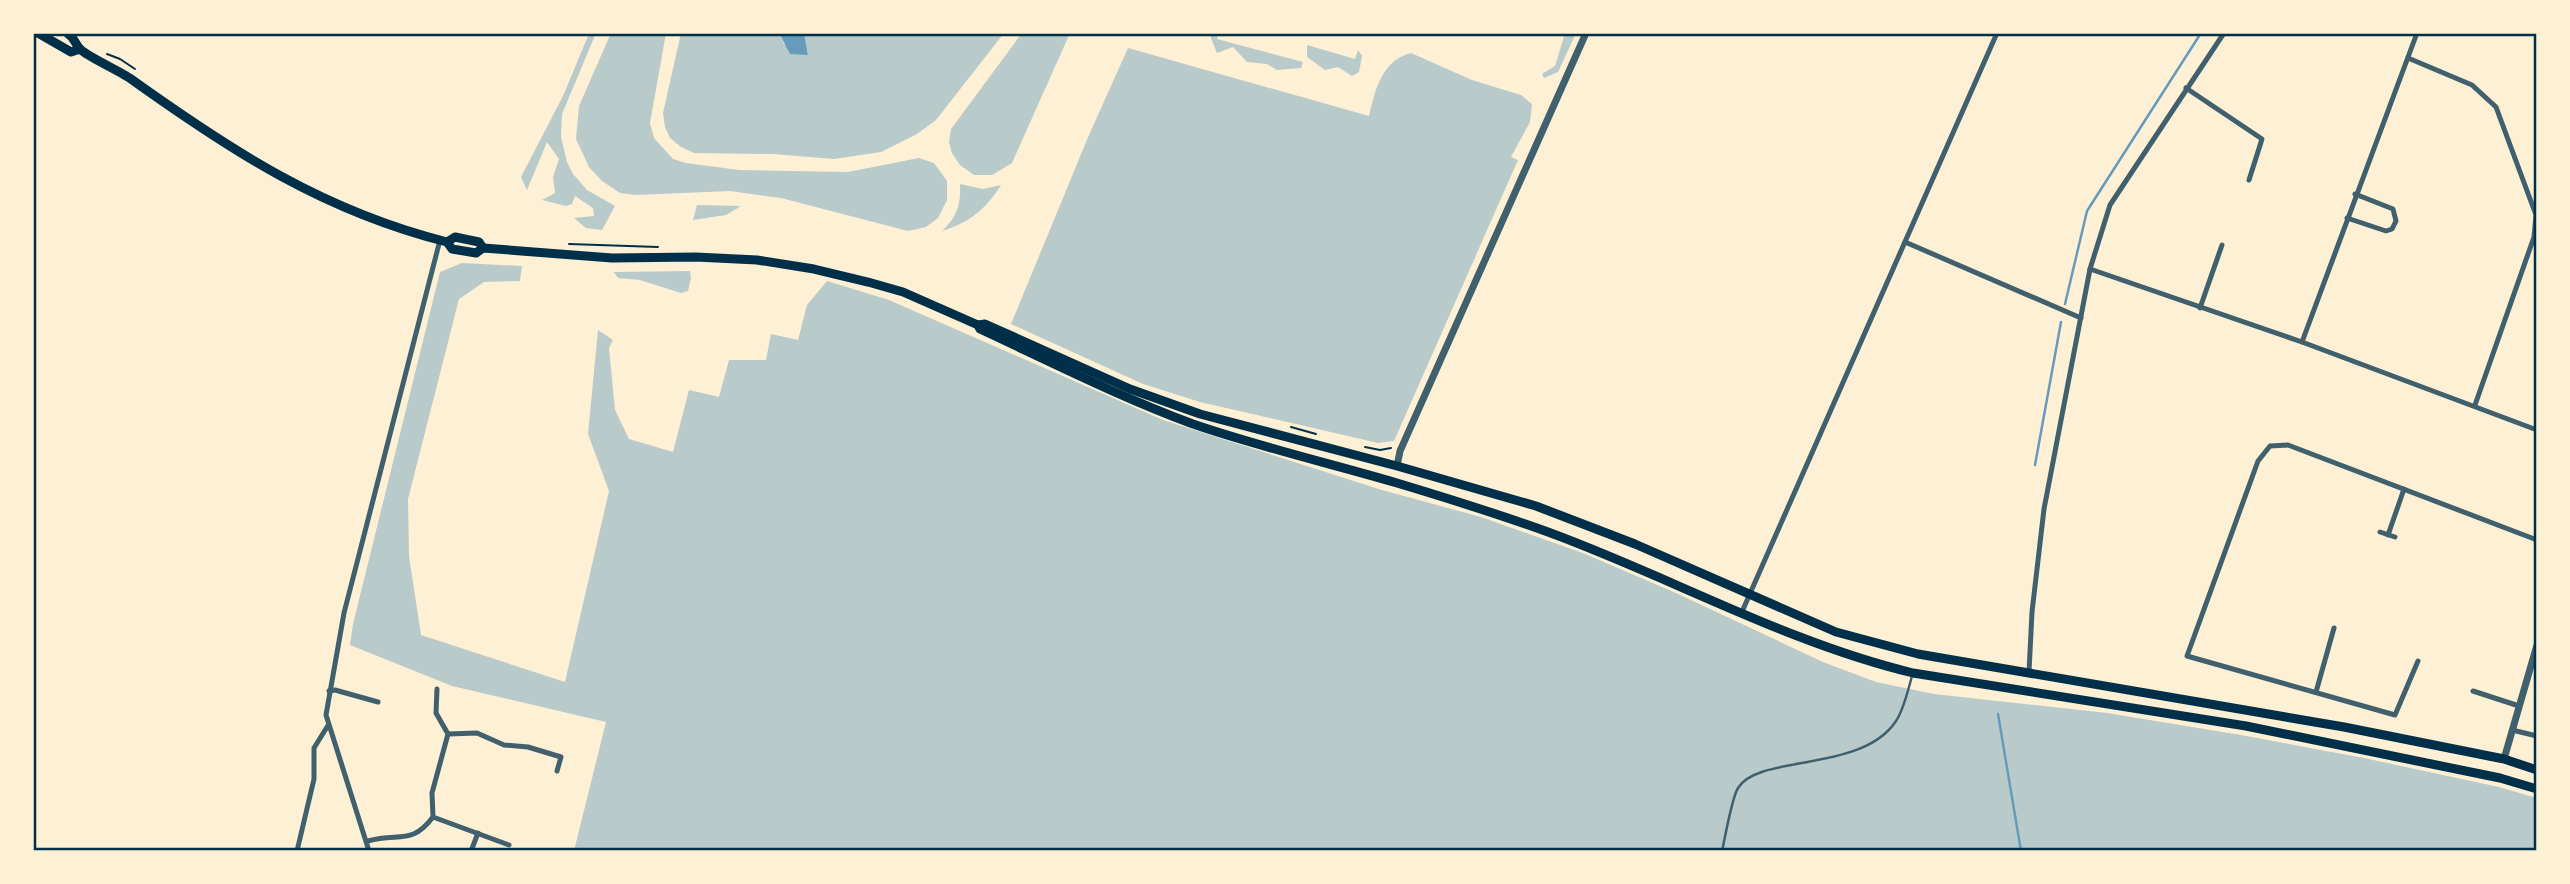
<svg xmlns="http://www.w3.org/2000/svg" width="2570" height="884" font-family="'Work Sans',sans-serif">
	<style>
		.green { fill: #b9caca }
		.water { fill: #669bbc }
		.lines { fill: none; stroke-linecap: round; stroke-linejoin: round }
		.stream { stroke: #669bbc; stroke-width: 2.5 }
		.path { stroke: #003049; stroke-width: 2 }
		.service { stroke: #3f606c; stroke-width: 2.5 }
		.minor { stroke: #3f606c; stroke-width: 5 }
		.tertiary { stroke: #3f606c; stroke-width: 7 }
		.primary { stroke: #003049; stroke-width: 9 }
		.neatline { fill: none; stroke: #003049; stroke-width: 2.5 }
	</style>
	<rect width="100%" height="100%" fill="#fdf0d5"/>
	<g class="green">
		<path d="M585,33h11l-34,81 -1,23 6,25 6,12 14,16 28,16 -13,24 -16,-2 -12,-10 20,-2 -1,-8 -18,-12 -3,8 -6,2 -24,-6 13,-7 -2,-16 6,-18 -12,-17 -20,48 -6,-13 42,-81 25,-60z"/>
		<path d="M611,33h55l-16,90 4,15 19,21 13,4 53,7 109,2 71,-14 15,5 13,18v19l-9,18 -12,9 -18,4 -127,-33 -51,-7 -94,4 -16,-2 -18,-12 -13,-14 -13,-28 3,-33z"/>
		<path d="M681,33h98l5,11 24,10 -4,-21h200l-68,87 -19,14 -36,18 -47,7 -61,-5 -79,-1 -13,-6 -11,-9 -5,-11 -2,-14z"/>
		<path d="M1022,33h48l-58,130 -20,12h-18l-14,-10 -8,-12 -3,-11 2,-13z"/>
		<path d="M1209,33h9l-1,6 86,23 -2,6 -24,2 -10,-6 -20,-2 -14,-15 -16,6z"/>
		<path d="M1565,33h11l-18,39 -14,6 -2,-4 13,-8z"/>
		<path d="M1307,45l48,14 3,-9 4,6 -3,16 -7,4 -14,-9 -13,3 -18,-13z"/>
		<path d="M1128,48l241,68c6,-26 13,-56 42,-63l61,27 49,15 11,9 -2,18 -19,35 7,3 -124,281 -16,2 -178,-41 -57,-18 -132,-60 78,-189z"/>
		<path d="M960,184l23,5 18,-4c-16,25 -31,37 -59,46 15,-14 19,-26 18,-47z"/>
		<path d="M697,205l44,1 -15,9 -33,5z"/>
		<path d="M462,263l60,3 -2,15 -36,1 -25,17 -51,200 1,57 12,79 144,47 44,-191 -21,-57 10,-104 15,10 -4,8 6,62 14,29 44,13 16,-62 30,7 10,-37h37l5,-26 27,6 9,-35 20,-24 62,19 274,120 219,70 99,27 102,36 93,40 147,69 53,20 58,12 173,19 134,22 123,23 135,29 38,11v53h-1963l32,-129 -154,-36 -102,-41 3,-21 87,-352z"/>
		<path d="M690,271l1,7 -3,13 -7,2 -41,-13 -22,-2 -4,-6z"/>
	</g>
	<path class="water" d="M779,33h25l4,22 -18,-1z"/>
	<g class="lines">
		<g class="stream">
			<path d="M2065,304l22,-93 114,-178"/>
			<path d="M2035,465l26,-143"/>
			<path d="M1998,714l23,137"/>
		</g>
		<g class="path">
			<path d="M107,54l13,5 15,10"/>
			<path d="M569,244l89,3"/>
			<path d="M1291,427l25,7"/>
			<path d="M1365,447l15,3 11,-2"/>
		</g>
		<path class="service" d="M1722,851c3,-13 10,-54 16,-63 20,-34 124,-15 158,-67 8,-12 12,-31 16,-45"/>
		<g class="minor">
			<path d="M2417,33l-115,309 235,88"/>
			<path d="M2408,58l64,27 24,22 40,108 -2,22 -59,168"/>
			<path d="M2186,88l76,51 -13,41"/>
			<path d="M2347,218l39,13 6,-2 4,-8 -3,-12 -38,-15"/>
			<path d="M1905,242l176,76"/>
			<path d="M2090,269l212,73"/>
			<path d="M2200,308l22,-63"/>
			<path d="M2380,532l15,5"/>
			<path d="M2388,535l16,-46"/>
			<path d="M1741,614l256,-581"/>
			<path d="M2418,661l-23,54 -208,-59 71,-195 12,-15 18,-1 249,95"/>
			<path d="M2029,672l3,-60 12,-103 46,-240 20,-64 114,-172"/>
			<path d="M329,691l6,-1 43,12"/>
			<path d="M2473,691l46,15"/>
			<path d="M2316,692l18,-64"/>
			<path d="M2512,730l25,6"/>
			<path d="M448,734l29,-1 27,12 24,2 33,10 -4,14"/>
			<path d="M433,817l76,28"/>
			<path d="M368,841c31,-9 43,5 65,-24l-1,-24 16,-59 -12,-21 1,-24"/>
			<path d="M297,851l17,-72v-31l13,-21"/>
			<path d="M369,851l-43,-136 18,-102 96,-373"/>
			<path d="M471,851l7,-18"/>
		</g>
		<g class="tertiary">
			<path d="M1397,466l3,-15 186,-418"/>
			<path d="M2504,759l33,-114"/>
		</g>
		<g class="primary">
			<path d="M38,33l33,19 9,-3"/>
			<path d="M67,33c8,5 8,11 13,16 8,8 40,22 51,30 102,73 193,132 316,163l5,7 24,4 7,-5 129,10 84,-1 61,3 57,9 54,13 35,10 75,33 7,-1 145,65 70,25 197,52 139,40 99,38 201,88 82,22 426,73 160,32 33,11"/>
			<path d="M447,242l8,-5 24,5 4,6"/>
			<path d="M978,325l2,4c71,33 140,68 213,95 67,23 136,39 204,59 50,15 101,31 151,49 123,45 237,110 365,141l333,53 254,52 37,11"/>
		</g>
	</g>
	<rect width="2570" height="884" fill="none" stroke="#fdf0d5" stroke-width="70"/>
	<rect x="35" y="35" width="2500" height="814" class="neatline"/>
</svg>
